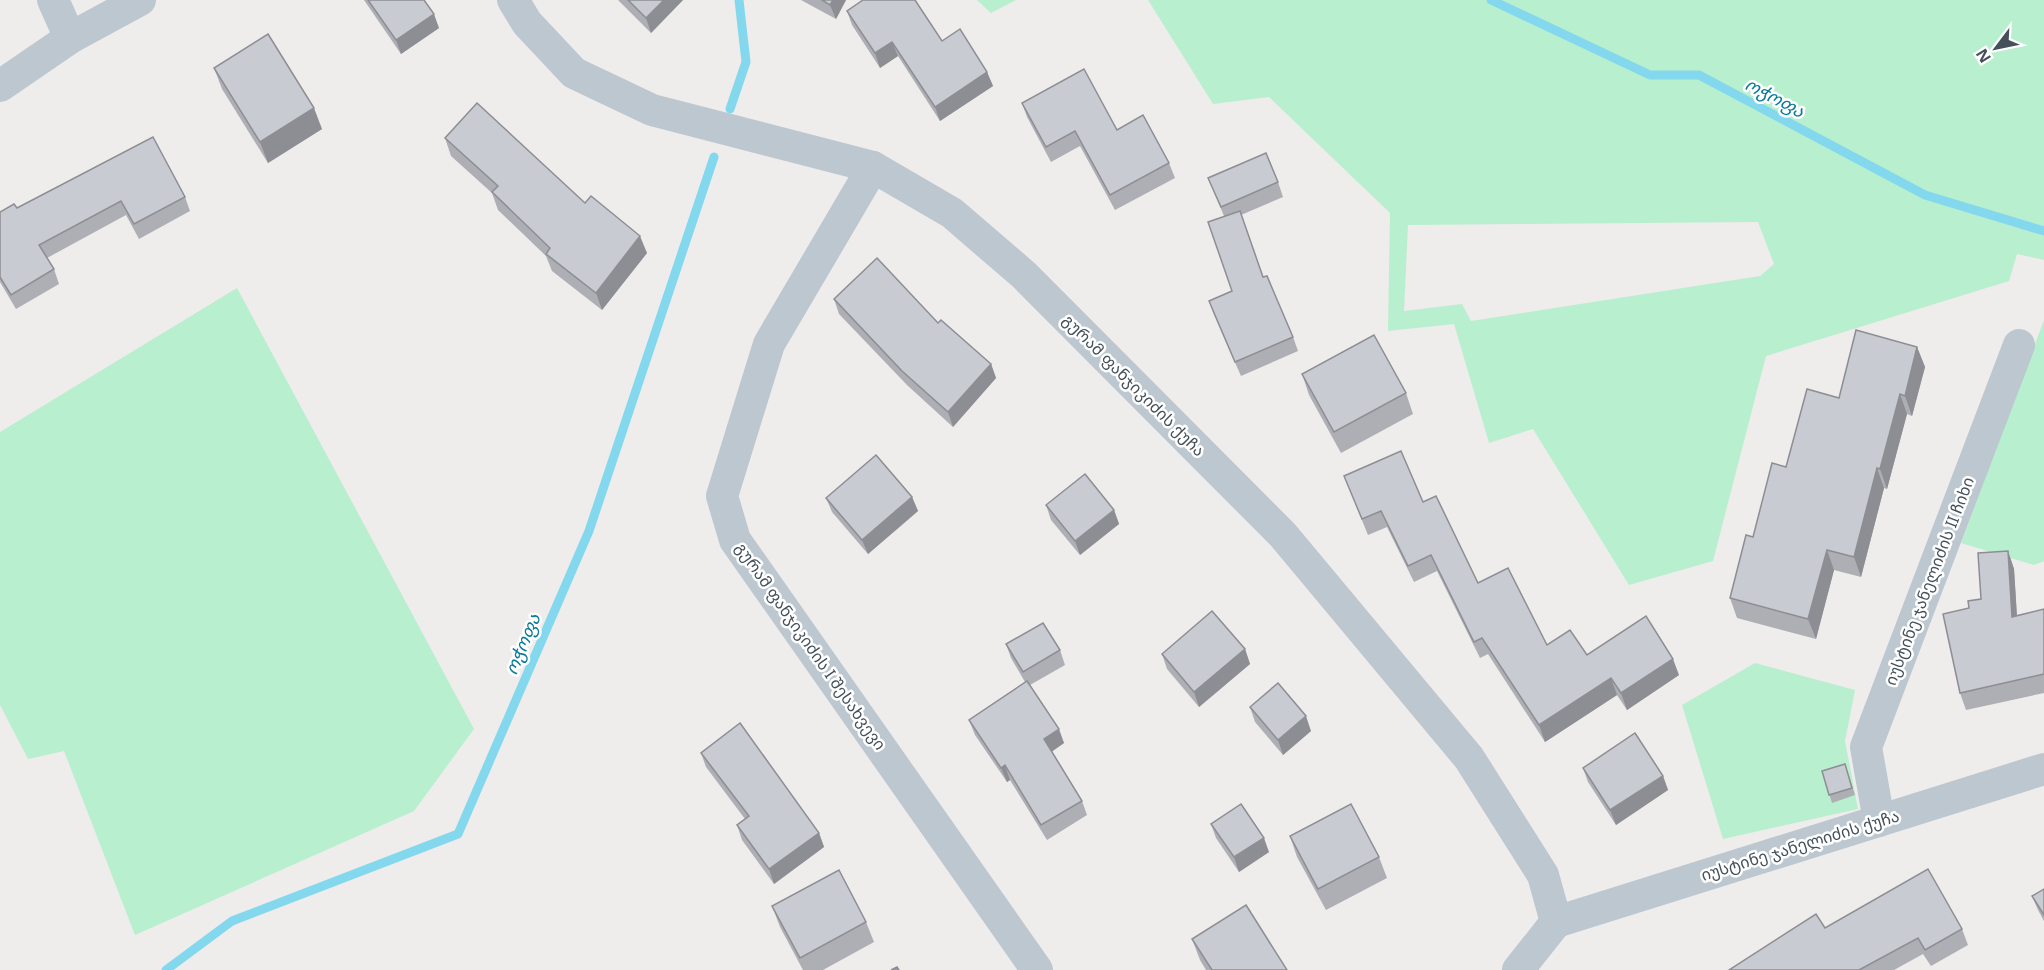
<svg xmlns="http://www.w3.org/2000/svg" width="2044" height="970" font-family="'Noto Sans','Noto Sans Georgian',sans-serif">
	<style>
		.green { fill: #b8efce; fill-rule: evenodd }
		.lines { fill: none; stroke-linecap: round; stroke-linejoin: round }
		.stream { stroke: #84d8ee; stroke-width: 9 }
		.minor { stroke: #bcc7d0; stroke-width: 32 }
		.wall { fill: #adafb5 }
		.shaded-wall { fill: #8d8e93 }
		.building { fill: #c9cbd2; stroke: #8d8e93; stroke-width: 1.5 }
		.labels { text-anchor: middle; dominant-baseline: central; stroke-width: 5; stroke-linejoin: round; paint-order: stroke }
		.street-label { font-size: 16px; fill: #44505a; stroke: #fff }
		.water-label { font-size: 18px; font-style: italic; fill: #097b9b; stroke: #fff }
	</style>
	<rect width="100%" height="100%" fill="#efecec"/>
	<g class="green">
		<path d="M977,0h39l-25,13z"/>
		<path d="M1148,0h896v260l-27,-6 -8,27 -243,75 -53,205 -84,24 -96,-156 -44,14 -35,-119 -66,7 2,-118 -121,-116 -56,7zM1758,222l16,42 -14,12 -289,45 -9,-17 -58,7 4,-86z"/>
		<path d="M237,288l237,441 -60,82 -279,124 -71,-184 -36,8 -28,-54v-273z"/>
		<path d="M2044,320v241l-10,4 -73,-22z"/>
		<path d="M1755,663l100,27 -10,51 13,68 -135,30 -41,-134z"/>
	</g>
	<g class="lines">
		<g class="stream">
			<path d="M1491,0l159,75h49l226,120 119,36"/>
			<path d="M730,109l16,-47 -7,-62"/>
			<path d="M166,970l66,-49 226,-87 131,-303 125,-374"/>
		</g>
		<g class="minor">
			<path d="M53,0l17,38"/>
			<path d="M513,0l14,23 47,50 78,37 221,57 79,46 72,62 259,260 186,223 74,117 13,47"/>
			<path d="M0,86l70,-48 70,-38"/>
			<path d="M873,167l-104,177 -47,152 13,44 302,430"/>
			<path d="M1879,821l-13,-74 153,-402"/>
			<path d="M1556,922l488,-153"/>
			<path d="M1518,970l38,-48"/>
		</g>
	</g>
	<g class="wall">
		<path d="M364,0h60l15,28 -38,26z"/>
		<path d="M618,0h65l-32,33z"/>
		<path d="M801,0h45l-10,19z"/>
		<path d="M847,11l95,30 45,31 6,14 -53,35 -42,-65 -18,12 -28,-43z"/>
		<path d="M214,68l108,61 -54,34 -46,-74z"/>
		<path d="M1022,103l95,27 52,33 6,15 -60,32 -35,-64 -29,16 -24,-45z"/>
		<path d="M445,138l140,65 62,50 -45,57 -50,-39 -6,-15 -48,-46 -6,-17 -41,-37z"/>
		<path d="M1208,178l70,4 5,15 -42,18 22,62 30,60 5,14 -57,25 -27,-61 -5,-14 23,-10 -8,-75z"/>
		<path d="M185,197l5,14 -51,28 -13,-24 -79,43 7,11 5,15 -43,25 -16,-27v-70l17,-4z"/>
		<path d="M834,299l104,24 53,41 5,14 -43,49 -46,-42 -68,-71z"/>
		<path d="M1917,347l8,20 -13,49 -5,-2 -20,75 -3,-1 -23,89 -27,-7 -18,69 -79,-21 -7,-20 23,-61 33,-70 53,-69z"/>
		<path d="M1302,374l104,19 7,21 -72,39 -32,-58z"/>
		<path d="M1344,476l79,26 55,81 69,62 132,30 -52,35 -10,-15 -72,47 -57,-88 -8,4 -43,-87 -23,11 -27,-55 -19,8z"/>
		<path d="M912,497l6,14 -50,43 -36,-42 -6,-14z"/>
		<path d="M1046,505l68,5 5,14 -39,31 -29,-35z"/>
		<path d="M2008,551l6,18 3,46 27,-6v84l-78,17 -6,-17 9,-85 12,-9z"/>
		<path d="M1006,644l54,6 5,15 -35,20 34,58 -12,8 30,50 5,14 -40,25 -37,-60 -3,2 -32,-47 -6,-15 56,-38 -14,-24z"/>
		<path d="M1245,649l5,15 -51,43 -32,-38 -5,-15z"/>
		<path d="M1250,707l61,24 -28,24 -28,-33z"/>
		<path d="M701,753l118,80 5,14 -50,37 -32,-44 -5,-15 8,-6 -39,-52z"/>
		<path d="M1845,764l10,31 -23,8 -10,-32z"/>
		<path d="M1583,768l80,8 5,14 -52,35 -28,-43z"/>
		<path d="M1211,824l58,28 -30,20 -23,-34z"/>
		<path d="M1290,836l89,21 8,21 -61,32 -29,-53z"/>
		<path d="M2044,889v32l-6,-11 -6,-14z"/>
		<path d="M772,906l94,16 8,20 -51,28h-20l-23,-43z"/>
		<path d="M1825,928l137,1 6,16 -37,21 -8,-12 -29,16h-165z"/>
		<path d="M1192,939l95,31h-81l-6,-10z"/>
	</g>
	<g class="shaded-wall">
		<path d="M664,0h19l-32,33 -5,-15z"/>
		<path d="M833,0h13l-10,19 -6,-14z"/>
		<path d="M434,14l5,14 -38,26 -5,-14z"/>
		<path d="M892,42l6,14 -18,12 -5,-15z"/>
		<path d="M987,72l6,14 -53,35 -5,-14z"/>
		<path d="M314,108l8,21 -54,34 -8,-21z"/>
		<path d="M640,236l7,17 -45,57 -6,-17z"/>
		<path d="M1917,347l8,20 -13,49 -7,-20z"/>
		<path d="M991,364l5,14 -43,49 -5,-15z"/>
		<path d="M1900,394l7,20 -20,75 -7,-20z"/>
		<path d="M1877,468l7,20 -23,89 -7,-20z"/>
		<path d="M912,497l6,14 -50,43 -6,-14z"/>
		<path d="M1114,510l5,14 -39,31 -5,-14z"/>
		<path d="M1827,550l7,20 -18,69 -8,-20z"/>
		<path d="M2008,551l6,18 4,65 -6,-17z"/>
		<path d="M1245,649l5,15 -51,43 -5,-15z"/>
		<path d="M1673,659l6,16 -52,35 -6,-17z"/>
		<path d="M1611,678l6,17 -72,47 -6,-17z"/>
		<path d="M1306,716l5,15 -28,24 -5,-15z"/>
		<path d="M1059,729l5,14 -14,10 -6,-14z"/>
		<path d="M1005,765l5,15 -3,2 -6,-14z"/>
		<path d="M1663,776l5,14 -52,35 -6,-15z"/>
		<path d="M819,833l5,14 -50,37 -5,-15z"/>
		<path d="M1264,838l5,14 -30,20 -5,-15z"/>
	</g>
	<g class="building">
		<path d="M368,0h56l10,14 -38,26z"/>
		<path d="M628,0h36l-18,18z"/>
		<path d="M822,0h11l-3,5z"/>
		<path d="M863,0h52l27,41 18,-12 27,43 -52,35 -43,-65 -17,11 -28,-42z"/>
		<path d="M268,34l46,74 -54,34 -46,-74z"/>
		<path d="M1084,69l33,61 26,-15 26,48 -59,32 -35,-64 -29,16 -24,-44z"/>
		<path d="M477,103l108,100 6,-7 49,40 -44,57 -50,-39 4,-6 -58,-56 6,-6 -53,-48z"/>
		<path d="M153,137l32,60 -51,27 -13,-23 -82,44 15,24 -43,26 -11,-18v-65l14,-8 3,4z"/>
		<path d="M1266,153l12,29 -57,25 -13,-29z"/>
		<path d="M1240,211l23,66 4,-1 26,61 -58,25 -26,-61 23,-10 -24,-69z"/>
		<path d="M877,258l61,65 3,-3 50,44 -43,48 -46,-41 -68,-72z"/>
		<path d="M1856,330l61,17 -12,49 -5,-2 -20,75 -3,-1 -23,89 -27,-7 -19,69 -78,-21 16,-63 7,2 19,-74 14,4 21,-78 32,9z"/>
		<path d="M1374,335l32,58 -72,39 -32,-58z"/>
		<path d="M1401,451l22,51 13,-6 42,87 30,-15 39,77 23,-15 17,25 59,-39 27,43 -52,34 -10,-15 -72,47 -57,-87 -8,4 -43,-87 -23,11 -27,-55 -19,8 -18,-43z"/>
		<path d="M876,455l36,42 -50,43 -36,-42z"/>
		<path d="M1085,474l29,36 -39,31 -29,-36z"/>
		<path d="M2008,551l4,66 32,-8v65l-84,19 -17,-79 26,-6 -1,-7 13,-2 -3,-46z"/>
		<path d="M1212,611l33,38 -51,43 -32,-38z"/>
		<path d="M1043,623l17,27 -37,22 -17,-28z"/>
		<path d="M1027,681l32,48 -15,10 38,62 -41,24 -36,-60 -4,3 -32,-48z"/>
		<path d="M1278,683l28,33 -28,24 -28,-33z"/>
		<path d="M740,723l79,110 -50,36 -32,-44 12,-9 -48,-63z"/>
		<path d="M1635,733l28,43 -53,34 -27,-42z"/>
		<path d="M1845,764l7,24 -23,7 -7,-24z"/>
		<path d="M1241,804l23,34 -30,19 -23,-33z"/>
		<path d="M1351,804l28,53 -61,32 -28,-53z"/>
		<path d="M1928,869l34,60 -37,21 -7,-12 -59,32h-130l87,-56 9,14z"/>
		<path d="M839,870l27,52 -66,36 -28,-52z"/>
		<path d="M2044,889v26l-12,-19z"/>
		<path d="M1246,905l41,65h-75l-20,-31z"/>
		<path d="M897,967l2,3h-8z"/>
	</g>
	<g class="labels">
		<g class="street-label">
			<text transform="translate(1134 385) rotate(45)">გურამ ფანჯიკიძის ქუჩა</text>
			<text transform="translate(1929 581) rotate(-69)">იუსტინე ჯანელიძის II ჩიხი</text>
			<text transform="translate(811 646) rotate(55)">გურამ ფანჯიკიძის I შესახვევი</text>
			<text transform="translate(1800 845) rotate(-17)">იუსტინე ჯანელიძის ქუჩა</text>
		</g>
		<g class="water-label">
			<text transform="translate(1775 97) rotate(28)">ოჭოფა</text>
			<text transform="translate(522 644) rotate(-67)">ოჭოფა</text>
		</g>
	</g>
	<g transform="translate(1996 48) rotate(238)" stroke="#ffffff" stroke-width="4.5" paint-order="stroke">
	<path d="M0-4.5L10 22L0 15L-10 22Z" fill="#44505a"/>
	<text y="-9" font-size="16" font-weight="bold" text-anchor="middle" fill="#44505a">N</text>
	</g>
</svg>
